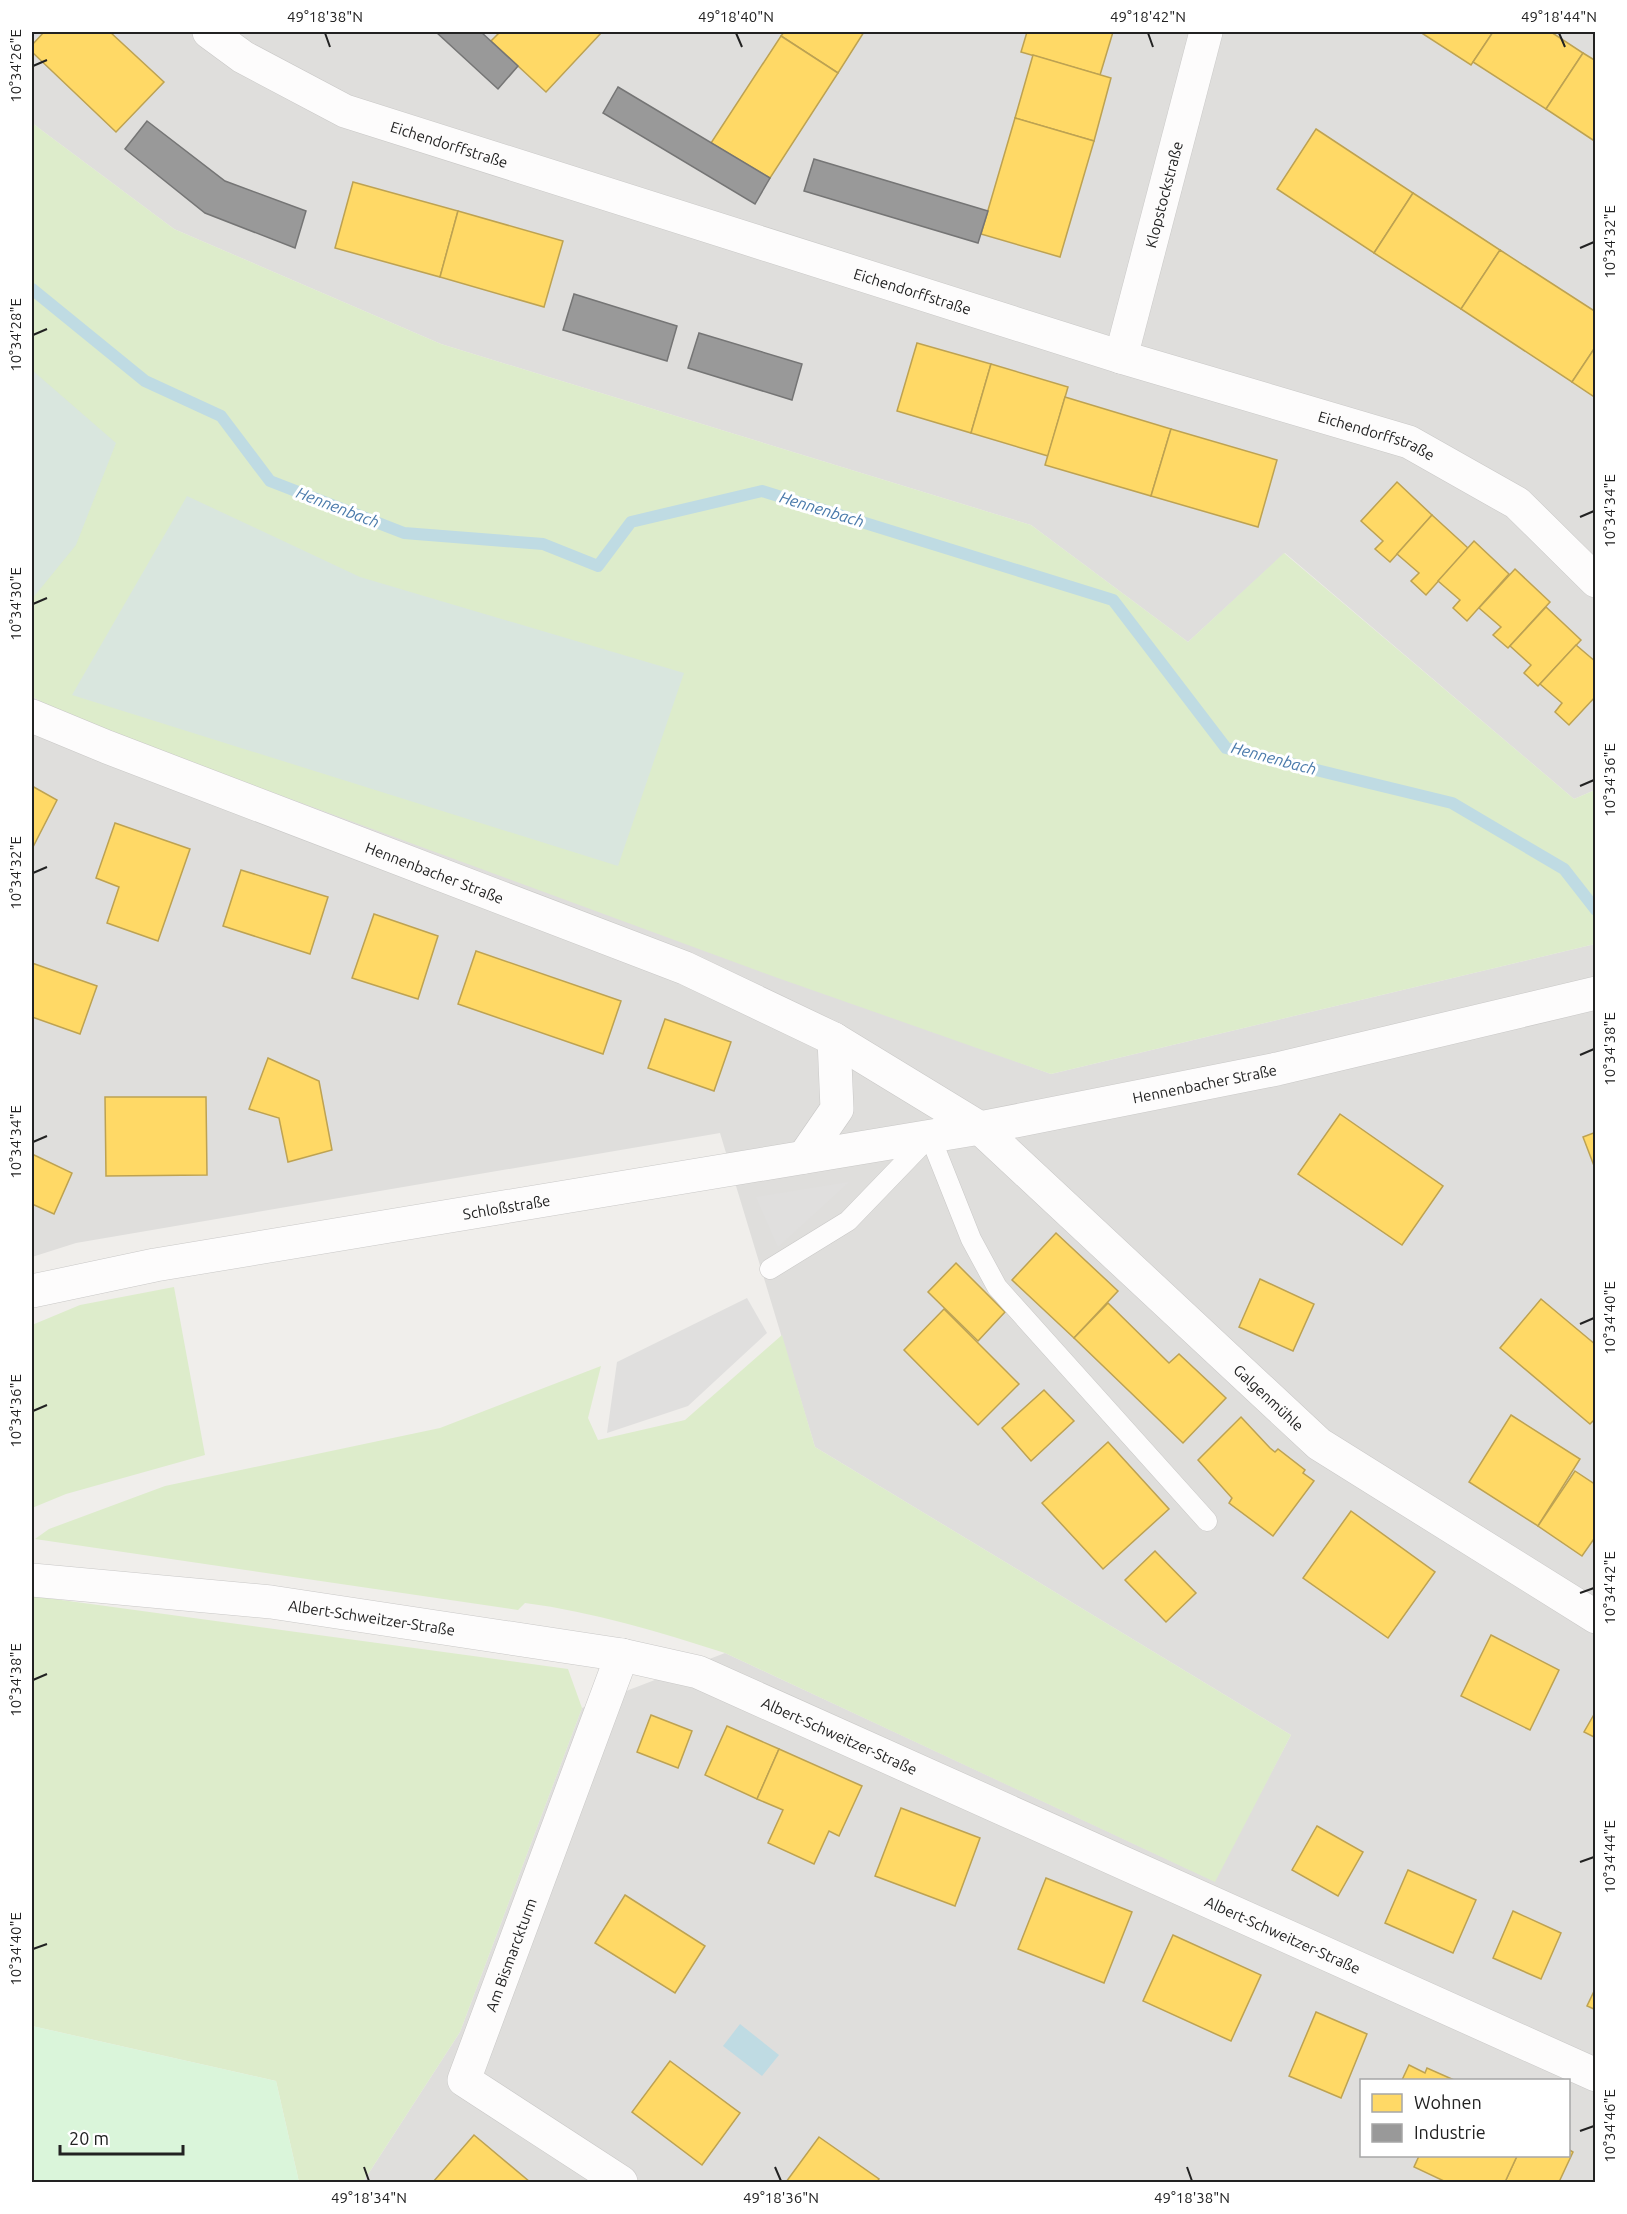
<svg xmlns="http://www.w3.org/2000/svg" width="1627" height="2214" font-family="Ubuntu,sans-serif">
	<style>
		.residential { fill: #dfdedc; fill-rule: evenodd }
		.grass { fill: #ddeccb }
		.wetland { fill: #d9e6de }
		.park { fill: #daf5da }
		.parking { fill: #e0dfde }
		.water { fill: #bfdbe3 }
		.homes { fill: #ffd966; stroke: #bda252; stroke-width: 1.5 }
		.industry { fill: #999; stroke: #757575; stroke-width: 1.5 }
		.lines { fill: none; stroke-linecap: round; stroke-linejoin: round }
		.stream { stroke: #bfdbe3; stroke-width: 12 }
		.lane-casing { stroke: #c9c8c7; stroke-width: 21 }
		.street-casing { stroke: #c9c8c7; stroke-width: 34 }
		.lane { stroke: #fdfcfc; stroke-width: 20 }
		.street { stroke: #fdfcfc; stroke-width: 33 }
		.ticks { fill: none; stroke: #222; stroke-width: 2 }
		.labels { text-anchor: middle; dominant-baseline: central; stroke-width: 6; stroke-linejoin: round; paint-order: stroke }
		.street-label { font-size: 15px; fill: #222; stroke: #fff }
		.water-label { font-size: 16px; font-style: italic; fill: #4a7aab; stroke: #fff }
		.neatline { fill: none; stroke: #222; stroke-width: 2 }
		.ticks-label { font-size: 15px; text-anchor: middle; fill: #222 }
	</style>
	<rect width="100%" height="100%" fill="#f0eeeb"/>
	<g class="residential">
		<path d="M32,32h1563v758l-21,9 -289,-246 -97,89 -157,-117 -590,-181 -267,-115 -142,-106z"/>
		<path d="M32,696l25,17 994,361 544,-130v1238h-1232l97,-150 122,-324 143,-55 489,228 77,-146 -476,-288 -95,-314 -644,110 -44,14zM1362,2080h206v76h-206z"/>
	</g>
	<g class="grass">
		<path d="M32,123l142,106 267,115 590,181 157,117 96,-89 290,246 21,-9v154l-544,130 -276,-97 -718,-264 -25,-17z"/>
		<path d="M174,1287l31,168 -139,39 -34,14v-183l48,-20z"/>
		<path d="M782,1335l33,112 476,288 -76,147 -490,-229c-66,-21 -131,-41 -200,-50l-7,7 -483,-71 14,-10 116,-43 275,-58 161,-62 -13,52 10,22 87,-20z"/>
		<path d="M32,1596l536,73 14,39 -122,324 -97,150h-64l-23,-101 -244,-55z"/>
	</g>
	<g class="wetland">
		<path d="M32,370l84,73 -40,102 -44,54z"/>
		<path d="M187,496l173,81 324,96 -66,193 -546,-171z"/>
	</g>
	<path class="park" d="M32,2026l244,55 23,101h-267z"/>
	<g class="parking">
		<path d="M849,1182l-71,65 -22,-50z"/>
		<path d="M747,1298l20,35 -79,73 -81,27 10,-71z"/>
	</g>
	<path class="water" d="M740,2024l39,31 -17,21 -39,-30z"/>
	<g class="homes">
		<path d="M44,32h66l54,50 -48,50 -84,-80v-7z"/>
		<path d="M500,32h102l-56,60 -55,-51z"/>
		<path d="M784,32h80l-26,41 -57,-37z"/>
		<path d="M1027,32h86l-13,43 -79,-23z"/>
		<path d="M1420,32h73l-22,33z"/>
		<path d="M1493,32h58l32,21 -37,56 -73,-47z"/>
		<path d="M781,36l57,37 -68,105 -59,-35z"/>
		<path d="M1583,53l13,8v81l-50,-33z"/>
		<path d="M1033,55l78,23 -17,63 -79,-23z"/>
		<path d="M1015,118l79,23 -34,116 -79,-23z"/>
		<path d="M1316,129l97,64 -39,60 -97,-64z"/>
		<path d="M353,182l105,29 -18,66 -105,-29z"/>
		<path d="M1413,193l87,57 -39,59 -87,-56z"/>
		<path d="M458,211l105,30 -19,66 -104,-30z"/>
		<path d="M1500,250l96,62v34l-24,36 -111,-73z"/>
		<path d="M917,343l74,21 -20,69 -74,-22z"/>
		<path d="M1596,346v52l-24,-16z"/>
		<path d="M991,364l77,23 -20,69 -77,-23z"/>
		<path d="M1065,397l106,32 -20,67 -106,-31z"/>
		<path d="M1171,429l106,31 -19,67 -107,-31z"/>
		<path d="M1397,482l35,33 -42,47 -15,-13 8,-8 -22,-20z"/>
		<path d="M1432,515l36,33 -42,47 -15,-14 8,-8 -22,-19z"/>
		<path d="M1474,541l35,33 -42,47 -14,-13 7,-8 -22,-19z"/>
		<path d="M1515,569l35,33 -42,46 -15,-13 8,-8 -22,-19z"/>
		<path d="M1546,607l35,33 -43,46 -14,-13 7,-8 -21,-19z"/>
		<path d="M1576,645l20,17v34l-27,29 -14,-13 7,-9 -22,-19z"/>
		<path d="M32,786l25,14 -25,49z"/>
		<path d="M115,823l75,26 -32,92 -51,-18 12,-36 -23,-9z"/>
		<path d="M241,870l87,27 -18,57 -87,-28z"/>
		<path d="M374,914l64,22 -20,63 -66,-21z"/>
		<path d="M476,951l145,50 -18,53 -145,-50z"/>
		<path d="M32,963l65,23 -17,48 -48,-17z"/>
		<path d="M665,1019l66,23 -17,49 -66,-23z"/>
		<path d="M268,1058l51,23 13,69 -44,12 -9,-44 -30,-9z"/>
		<path d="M105,1097h101l1,78 -101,1z"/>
		<path d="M1340,1114l103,72 -41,59 -104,-71z"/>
		<path d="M1596,1132v39l-13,-34z"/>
		<path d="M32,1154l40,19 -18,41 -22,-10z"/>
		<path d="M1056,1233l62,58 -44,47 -62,-58z"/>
		<path d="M956,1263l49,49 -27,29 -50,-49z"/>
		<path d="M1260,1279l54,25 -21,47 -54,-24z"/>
		<path d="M1541,1299l55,46v73l-6,6 -90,-76z"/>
		<path d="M1108,1303l61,60 10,-9 47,44 -43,45 -109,-105z"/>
		<path d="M944,1309l75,75 -41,41 -74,-75z"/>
		<path d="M1044,1390l30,31 -43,40 -29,-33z"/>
		<path d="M1511,1415l69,44 -42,67 -69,-44z"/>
		<path d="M1241,1417l29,31 5,4 3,-3 27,21 -2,3 11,8 -41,55 -44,-33 3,-5 -34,-38z"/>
		<path d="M1108,1442l61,67 -66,60 -61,-66z"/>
		<path d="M1575,1471l21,14v51l-14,20 -44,-30z"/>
		<path d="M1351,1511l84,61 -47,66 -85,-60z"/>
		<path d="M1155,1551l41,42 -30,29 -41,-42z"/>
		<path d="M1491,1635l68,35 -29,60 -69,-34z"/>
		<path d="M1596,1711v27l-12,-6z"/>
		<path d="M651,1715l41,16 -14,37 -41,-16z"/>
		<path d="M727,1726l52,23 -22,50 -52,-24z"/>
		<path d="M779,1749l83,37 -23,50 -10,-5 -15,33 -46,-21 15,-33 -26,-11z"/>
		<path d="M901,1808l79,30 -25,68 -80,-30z"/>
		<path d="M1317,1826l46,26 -25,44 -46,-26z"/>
		<path d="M1408,1870l68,30 -23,53 -68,-30z"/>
		<path d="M1046,1878l86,34 -28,71 -86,-34z"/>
		<path d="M625,1895l80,51 -30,47 -80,-50z"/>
		<path d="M1513,1911l48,22 -20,46 -48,-21z"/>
		<path d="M1173,1935l88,40 -30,66 -88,-40z"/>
		<path d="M1596,1987v23l-9,-4z"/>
		<path d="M1316,2012l51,22 -26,64 -52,-22z"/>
		<path d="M670,2061l70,52 -38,52 -70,-53z"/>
		<path d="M1409,2065l16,8 2,-5 27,12h-52z"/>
		<path d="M474,2135l56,47h-97z"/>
		<path d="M819,2137l60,42 -2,3h-91z"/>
		<path d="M1568,2149l5,3 -14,30h-54l12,-26h51z"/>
		<path d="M1419,2156h98l-12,26h-59l-32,-15z"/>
	</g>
	<g class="industry">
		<path d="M436,32h45l37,34 -20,23z"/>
		<path d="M618,87l152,91 -15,26 -152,-91z"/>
		<path d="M147,121l78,60 81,30 -11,37 -90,-35 -80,-64z"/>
		<path d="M814,159l174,52 -10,32 -174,-52z"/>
		<path d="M574,294l103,32 -10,35 -104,-31z"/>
		<path d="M699,333l103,31 -10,36 -104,-32z"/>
	</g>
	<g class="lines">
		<path class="stream" d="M32,289l113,92 76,35 49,65 134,52 139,11 55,22 33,-44 131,-31 351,109 113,148 226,55 112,66 32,41"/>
		<g class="lane-casing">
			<path id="lane" d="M770,1269l78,-48 82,-85 41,103 26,48 210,234"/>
		</g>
		<g class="street-casing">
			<g id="street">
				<path id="s1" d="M209,32l34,25 102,54 776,246 288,85 108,61 79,78"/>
				<path id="s2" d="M1121,357l85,-325"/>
				<path id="s3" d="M32,716l75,31 578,221 149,71 146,89 339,316 277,173"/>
				<path d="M804,1157l33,-48 -3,-70"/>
				<path id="s4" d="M32,1291l123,-26 825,-137 297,-59 319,-76"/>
				<path id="s5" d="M32,1580l239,22 351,53 76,17 898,403"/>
				<path id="s6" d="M621,2182l-157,-102 158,-425"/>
			</g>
		</g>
		<use href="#lane" class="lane"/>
		<use href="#street" class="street"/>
	</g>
	<path class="ticks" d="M325,33l5,14M736,33l6,14M1148,33l5,14M1559,33l6,14M33,66l14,-6M1580,248l14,-6M33,335l14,-6M1580,517l14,-6M33,604l14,-6M1580,786l14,-6M33,873l14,-6M1580,1055l14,-6M33,1142l14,-6M1580,1324l14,-6M33,1411l14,-6M1580,1593l14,-5M33,1680l14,-6M1580,1862l14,-5M33,1949l14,-5M1580,2131l14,-5M364,2167l5,14M775,2167l6,14M1187,2167l5,14"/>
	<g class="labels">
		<g class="street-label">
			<text stroke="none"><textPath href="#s1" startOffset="267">Eichendorffstraße</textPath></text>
			<text stroke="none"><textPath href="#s2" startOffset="168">Klopstockstraße</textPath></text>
			<text stroke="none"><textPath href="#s1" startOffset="753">Eichendorffstraße</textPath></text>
			<text stroke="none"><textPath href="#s1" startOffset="1239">Eichendorffstraße</textPath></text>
			<text stroke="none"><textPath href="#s3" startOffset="432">Hennenbacher Straße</textPath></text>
			<text stroke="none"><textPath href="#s4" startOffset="1191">Hennenbacher Straße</textPath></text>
			<text stroke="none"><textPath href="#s4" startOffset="482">Schloßstraße</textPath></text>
			<text stroke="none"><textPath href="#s3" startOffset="1431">Galgenmühle</textPath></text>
			<text stroke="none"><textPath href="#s5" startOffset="342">Albert-Schweitzer-Straße</textPath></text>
			<text stroke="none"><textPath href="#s5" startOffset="828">Albert-Schweitzer-Straße</textPath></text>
			<text stroke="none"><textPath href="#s5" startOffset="1314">Albert-Schweitzer-Straße</textPath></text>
			<text stroke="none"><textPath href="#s6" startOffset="321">Am Bismarckturm</textPath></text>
		</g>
		<g class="water-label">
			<text transform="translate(338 507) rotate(21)">Hennenbach</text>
			<text transform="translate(822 509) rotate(17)">Hennenbach</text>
			<text transform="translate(1274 758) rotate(15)">Hennenbach</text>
		</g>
	</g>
	<rect width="1627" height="2214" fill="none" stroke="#ffffff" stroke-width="66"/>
	<rect x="1360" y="2079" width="210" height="78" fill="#ffffff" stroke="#a7a7a7" stroke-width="1.5"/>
	<rect x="1372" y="2094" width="30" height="18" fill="#ffd966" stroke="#a7a7a7" stroke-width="1.5"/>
	<text x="1414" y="2109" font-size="18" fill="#222222">Wohnen</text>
	<rect x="1372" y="2124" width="30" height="18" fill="#999999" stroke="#a7a7a7" stroke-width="1.5"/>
	<text x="1414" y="2139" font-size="18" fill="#222222">Industrie</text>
	<path d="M60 2145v9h123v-9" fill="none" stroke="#222222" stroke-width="3"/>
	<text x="69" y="2145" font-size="18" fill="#222222" stroke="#ffffff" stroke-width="4.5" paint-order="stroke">20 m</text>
	<rect x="33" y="33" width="1561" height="2148" class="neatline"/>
	<g class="ticks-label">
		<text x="325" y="22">49°18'38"N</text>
		<text x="736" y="22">49°18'40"N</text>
		<text x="1148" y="22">49°18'42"N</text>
		<text x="1559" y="22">49°18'44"N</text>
		<text transform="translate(16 66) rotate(-90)" y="5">10°34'26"E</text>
		<text transform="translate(1610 242) rotate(-90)" y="5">10°34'32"E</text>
		<text transform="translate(16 335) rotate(-90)" y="5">10°34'28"E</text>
		<text transform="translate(1610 511) rotate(-90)" y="5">10°34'34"E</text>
		<text transform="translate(16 604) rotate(-90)" y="5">10°34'30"E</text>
		<text transform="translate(1610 780) rotate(-90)" y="5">10°34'36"E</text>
		<text transform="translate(16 873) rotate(-90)" y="5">10°34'32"E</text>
		<text transform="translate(1610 1049) rotate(-90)" y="5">10°34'38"E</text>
		<text transform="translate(16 1142) rotate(-90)" y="5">10°34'34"E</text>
		<text transform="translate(1610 1318) rotate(-90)" y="5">10°34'40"E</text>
		<text transform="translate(16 1411) rotate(-90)" y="5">10°34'36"E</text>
		<text transform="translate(1610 1588) rotate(-90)" y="5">10°34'42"E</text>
		<text transform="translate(16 1680) rotate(-90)" y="5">10°34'38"E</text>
		<text transform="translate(1610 1857) rotate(-90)" y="5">10°34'44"E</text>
		<text transform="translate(16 1949) rotate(-90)" y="5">10°34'40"E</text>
		<text transform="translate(1610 2126) rotate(-90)" y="5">10°34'46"E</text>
		<text x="369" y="2203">49°18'34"N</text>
		<text x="781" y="2203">49°18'36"N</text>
		<text x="1192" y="2203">49°18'38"N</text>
	</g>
</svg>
